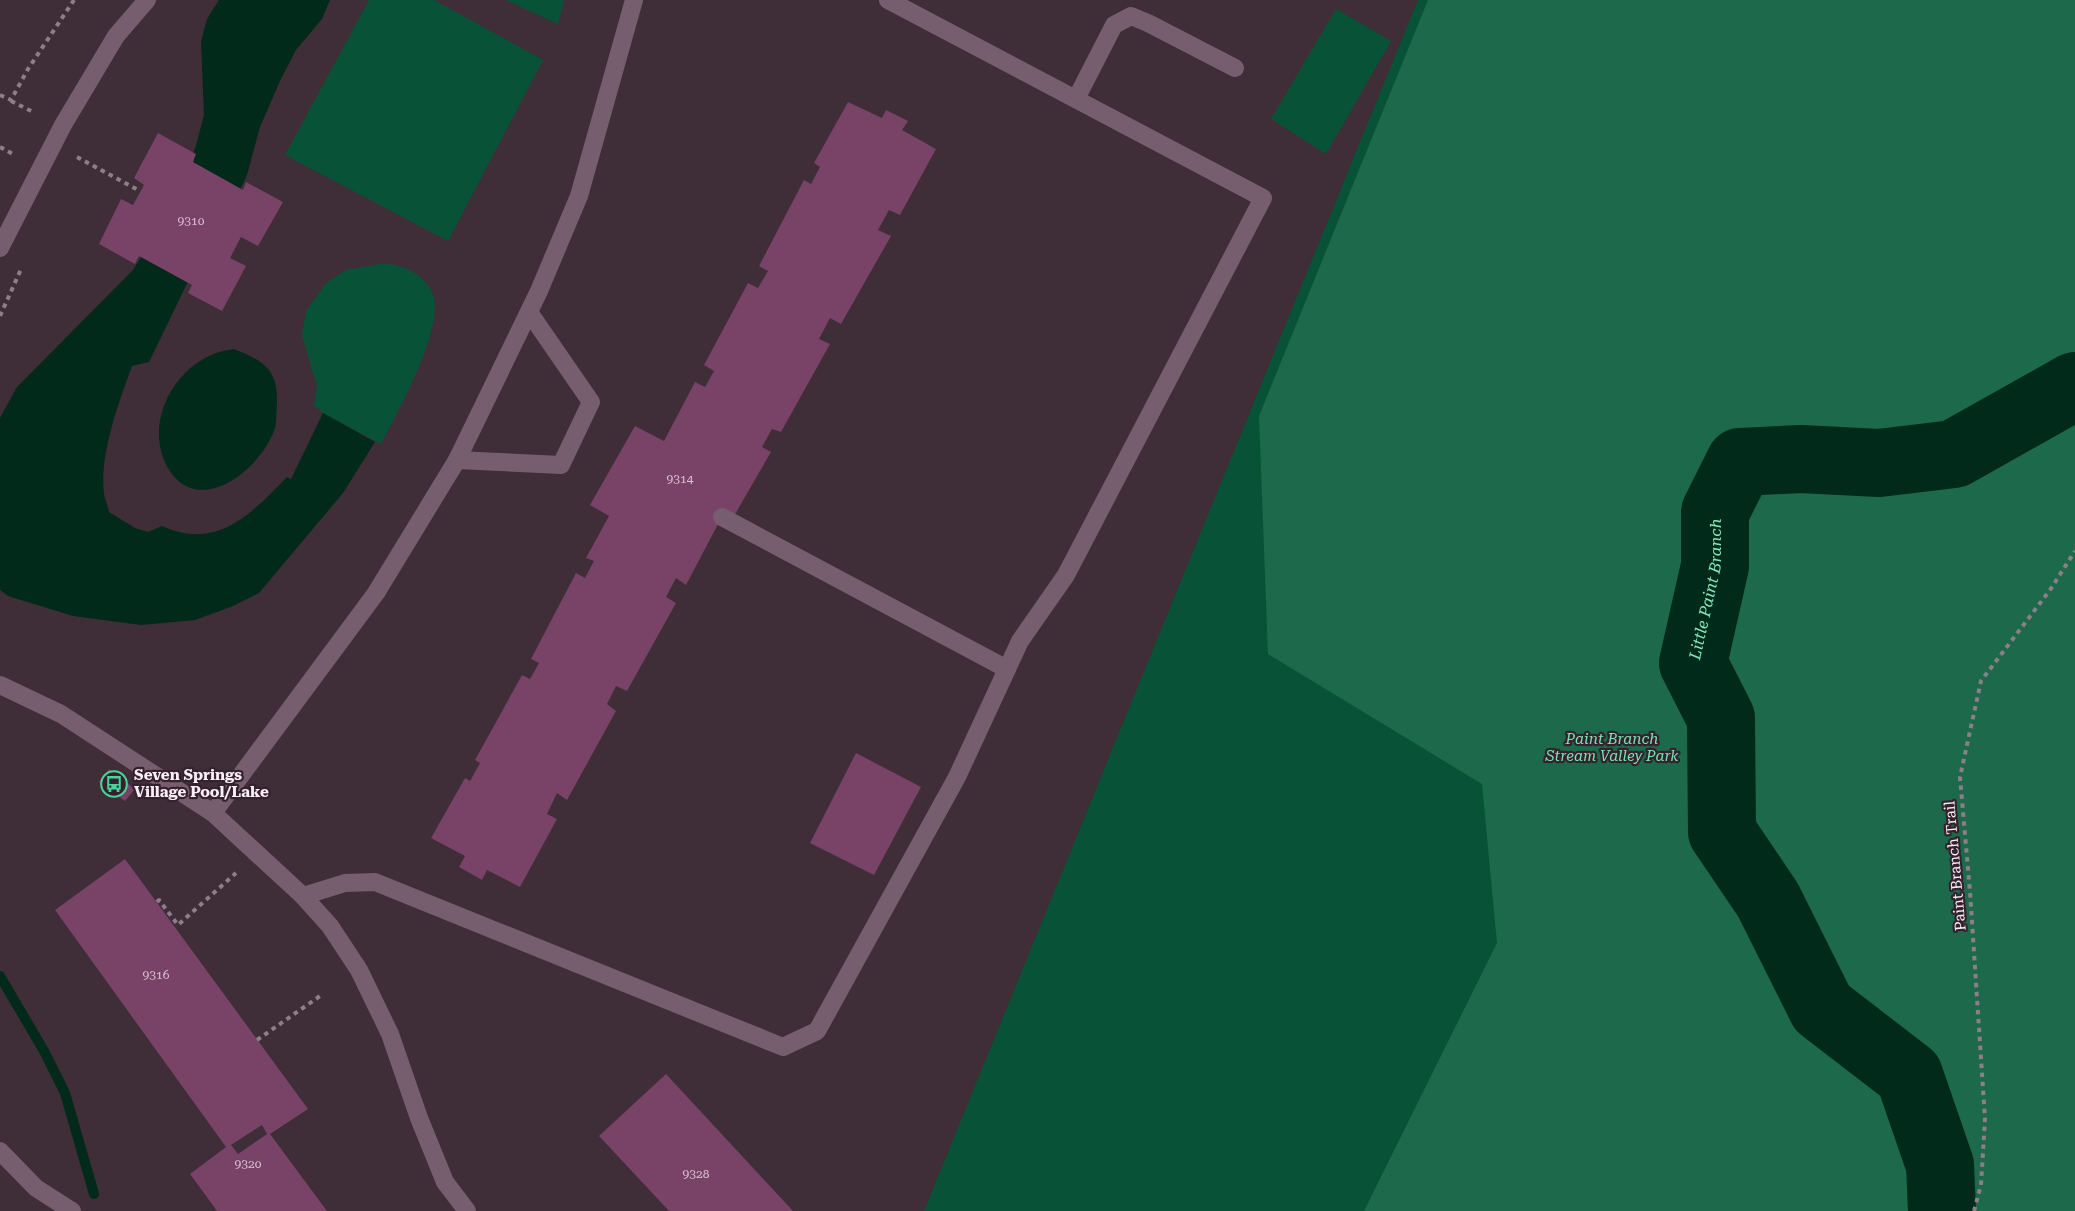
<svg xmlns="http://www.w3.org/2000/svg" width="2075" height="1211" font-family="'Roboto Serif',serif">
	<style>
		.green { fill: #085338 }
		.forest { fill: #1c6a4b }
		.water { fill: #012a1b }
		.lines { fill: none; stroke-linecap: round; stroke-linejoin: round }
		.stream { stroke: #012a1b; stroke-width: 10 }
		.river { stroke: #012a1b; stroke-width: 68 }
		.building { fill: #794267; fill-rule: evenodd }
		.path { stroke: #8d7e87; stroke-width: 4; stroke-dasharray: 4.5 4.5; stroke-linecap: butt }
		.lane { stroke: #775e6e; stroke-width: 18 }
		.labels { text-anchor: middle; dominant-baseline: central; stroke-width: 4.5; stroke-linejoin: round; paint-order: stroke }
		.number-label { font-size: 12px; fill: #dbc4d3 }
		.park-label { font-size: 15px; font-style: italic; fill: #7be4b4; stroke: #34232e }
		.poi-label { font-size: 15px; font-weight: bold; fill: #fceff7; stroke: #34232e; text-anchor: start }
		.street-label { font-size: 15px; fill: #fceff7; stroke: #34232e }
		.water-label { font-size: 16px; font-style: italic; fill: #83ebbb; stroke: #34232e }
	</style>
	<rect width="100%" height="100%" fill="#3f2d38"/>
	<g class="green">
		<path d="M369,0h65l109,60 -95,181 -163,-86z"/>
		<path d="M506,0h58l-6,24z"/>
		<path d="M1418,0h657v1211h-1151z"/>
		<path d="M1336,9l55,32 -65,113 -55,-35z"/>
		<path d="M381,264c15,0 26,3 38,12 7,6 14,14 15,23 7,35 -36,113 -53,145l-58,-31 -9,-8 3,-19 -15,-51 4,-24 20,-28 20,-13z"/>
	</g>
	<path class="forest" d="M1428,0h647v1211h-711l133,-268 -15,-159 -214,-130 -9,-238z"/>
	<g class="water">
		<path d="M219,0h111l-8,19 -26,31 -16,31 -20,46 -13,48 -14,29 -38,63 -46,95 -17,4c-13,36 -33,89 -28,128 1,5 4,12 5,18l26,16 13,4 14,-6c55,25 89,-12 125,-49l4,2 32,-66 52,29 -32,51 -84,100 -26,13 -38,14 -54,5 -68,-9 -65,-20 -8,-6v-172l17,-31 116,-117 24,-38 38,-83 9,-34 -3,-73 6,-23z"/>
		<path d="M234,349c12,5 26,10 35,21 8,11 8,22 8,34 -1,9 0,20 -3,27 -17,44 -83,91 -110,29 -17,-42 11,-92 52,-107 5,-2 12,-3 18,-4z"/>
	</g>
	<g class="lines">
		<path class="stream" d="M0,976l44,75 21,42 29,101"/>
		<path class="river" id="s1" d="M1942,1211l-2,-46 -31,-90 -87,-67 -54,-108 -46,-68 -1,-114 -28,-55 22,-97v-54l25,-50 61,-3 78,4 75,-9 121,-68"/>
	</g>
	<g class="building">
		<path d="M848,102l34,16 4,-8 22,11 -6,9 34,19 -36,66 -11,-5 -11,20 13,6 -50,88 -11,-6 -11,21 11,5 -49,88 -9,-3 -10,18 9,5 -37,64 -8,-7 -40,76 -10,-7 -10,19 10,6 -49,88 -11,-5 -9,18 9,7 -49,89 -10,-7 -10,21 10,5 -37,68 -33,-17 -5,10 -23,-13 6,-11 -34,-18 34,-60 5,3 10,-18 -5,-3 47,-85 8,4 9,-16 -8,-4 45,-86 9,5 9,-17 -8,-3 23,-42 -19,-11 45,-79 29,15 31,-59 10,5 9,-16 -10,-6 44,-82 10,5 10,-17 -9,-5 45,-86 7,4 9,-17 -6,-4z"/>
		<path d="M158,133l38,21 -3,8 50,28 3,-8 37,20 -25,44 -17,-9 -11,21 16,8 -24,45 -34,-18 4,-8 -53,-29 -4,8 -36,-20 22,-45 12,6 11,-20 -10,-7z"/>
		<path d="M856,753l65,34 -47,88 -64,-32z"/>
		<path d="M109,769l26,20 -10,12 -26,-19z"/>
		<path d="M125,859l183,250 -38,25 57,77h-110l-27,-37 36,-27 -171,-237zM262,1125l5,9 -29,20 -7,-9z"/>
		<path d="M666,1074l127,137h-124l-70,-75z"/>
	</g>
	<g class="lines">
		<g class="path">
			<path d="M0,95l11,5 17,-31 46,-69"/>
			<path d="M11,101l24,12"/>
			<path d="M0,147l13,7 1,-2"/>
			<path d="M77,157l63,34"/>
			<path d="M0,316l22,-49"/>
			<path d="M157,902l2,-2 19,25 58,-52"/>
			<path d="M257,1040l63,-44"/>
			<path d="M1974,1211l7,-26 4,-66 -15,-227 -10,-115 21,-96 69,-91 25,-39"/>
		</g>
		<g class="lane">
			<path d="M1076,99l38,-74 17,-9 17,7 87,45"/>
			<path d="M0,248l63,-123 53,-89 31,-36"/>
			<path d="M457,460l104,5 30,-63 -62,-90"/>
			<path d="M722,517l285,152"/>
			<path d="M0,685l61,29 152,99 90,83 27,30 29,44 31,64 29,84 26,64 22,29"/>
			<path d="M213,813l163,-220 81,-133 82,-169 40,-95 55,-196"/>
			<path d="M303,896l42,-13 30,-1 408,165 34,-16 140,-254 63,-136 46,-66 197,-377 -375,-198"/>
			<path d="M0,1151l36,37 36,23"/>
		</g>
	</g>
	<defs>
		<g id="bus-ring" transform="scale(1.35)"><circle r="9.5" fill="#34232e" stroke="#4ad49c" stroke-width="1.5"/><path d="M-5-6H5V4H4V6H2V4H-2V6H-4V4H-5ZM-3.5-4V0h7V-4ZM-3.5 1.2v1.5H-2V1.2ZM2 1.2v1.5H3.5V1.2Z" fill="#4ad49c"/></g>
	</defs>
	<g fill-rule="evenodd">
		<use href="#bus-ring" x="114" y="784"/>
	</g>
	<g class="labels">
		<g class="number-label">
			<text x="191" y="221">9310</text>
			<text x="680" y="479">9314</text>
			<text x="156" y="975">9316</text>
			<text x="248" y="1164">9320</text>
			<text x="696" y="1174">9328</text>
		</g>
		<g class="park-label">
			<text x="1612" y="739">Paint Branch<tspan x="1612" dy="17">Stream Valley Park</tspan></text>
		</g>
		<g class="poi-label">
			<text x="134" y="775">Seven Springs<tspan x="134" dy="17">Village Pool/Lake</tspan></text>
		</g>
		<g class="street-label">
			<text transform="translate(1955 866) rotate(-95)">Paint Branch Trail</text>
		</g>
		<g class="water-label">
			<text stroke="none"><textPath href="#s1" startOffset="705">Little Paint Branch</textPath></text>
		</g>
	</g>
</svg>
